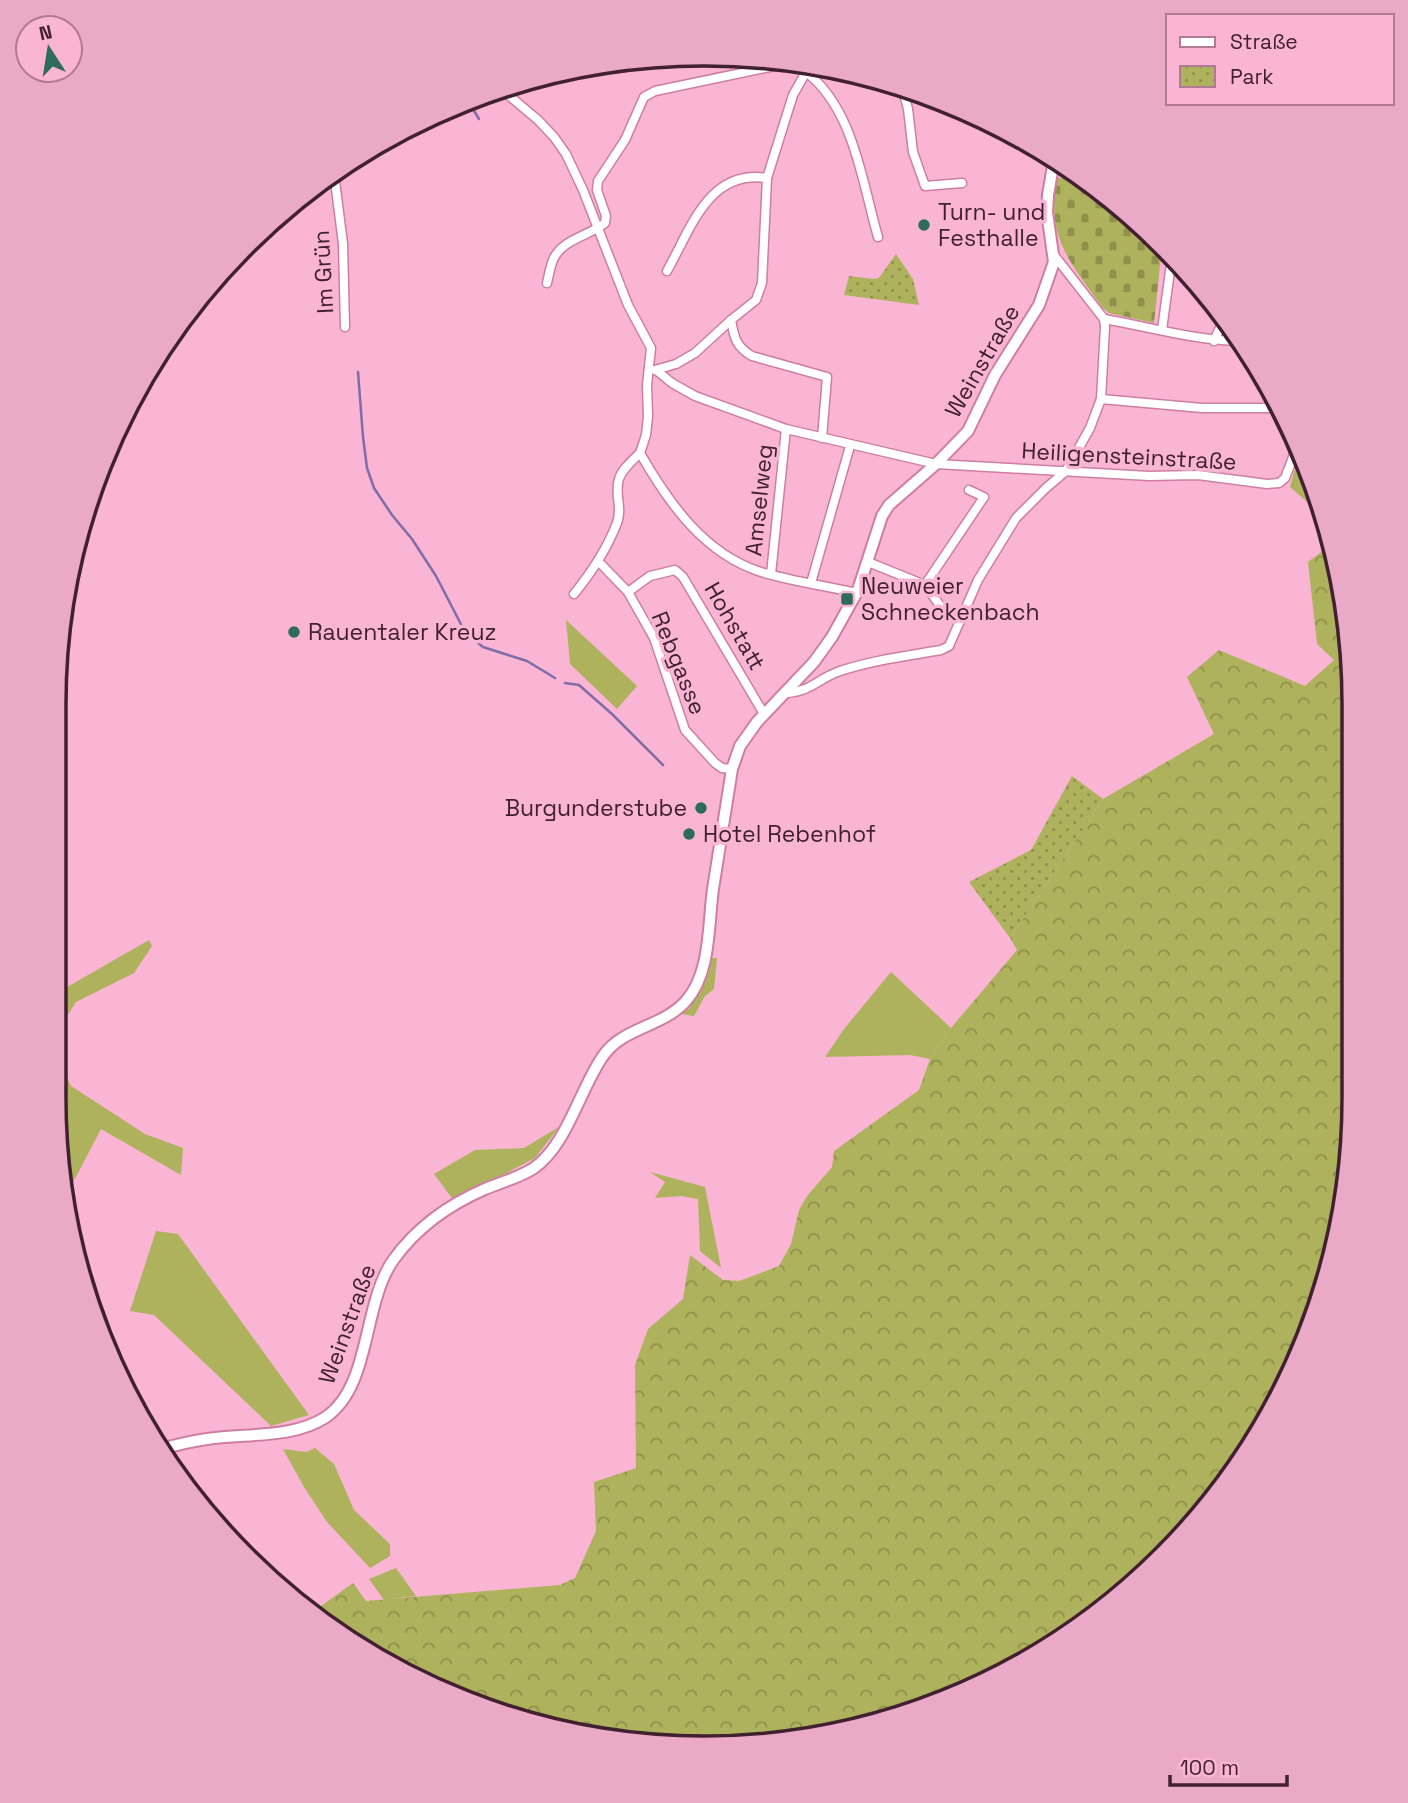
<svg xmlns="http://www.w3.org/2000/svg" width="1408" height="1803" font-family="'Space Grotesk',sans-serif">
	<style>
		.grass { fill: #aeb25c }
		.forest { fill: url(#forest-crowns) }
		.cemetery { fill: url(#cemetery-stones) }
		.park { fill: url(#park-dots) }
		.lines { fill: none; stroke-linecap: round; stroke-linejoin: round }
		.stream { stroke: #7f6da7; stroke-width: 2.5 }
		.street-casing { stroke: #ce7ea3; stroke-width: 11 }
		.secondary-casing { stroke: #ce7ea3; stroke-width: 14 }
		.street { stroke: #fff; stroke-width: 8 }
		.secondary { stroke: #fff; stroke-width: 10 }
		.poi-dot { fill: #2d6c5a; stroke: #f9b5d3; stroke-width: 2.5 }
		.labels { text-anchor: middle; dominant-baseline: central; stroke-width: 7; stroke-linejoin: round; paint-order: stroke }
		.poi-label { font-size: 23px; fill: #412130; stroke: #f9b5d3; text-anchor: start }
		.street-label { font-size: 23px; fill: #412130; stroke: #f9b5d3 }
		.rim { fill: none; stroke: #412130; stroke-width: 3.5 }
	</style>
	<defs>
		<pattern id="forest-crowns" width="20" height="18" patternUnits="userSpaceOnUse" patternTransform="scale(1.75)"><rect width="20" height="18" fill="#aeb25c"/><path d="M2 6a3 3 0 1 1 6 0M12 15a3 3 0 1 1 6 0" fill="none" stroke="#8f904c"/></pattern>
		<pattern id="cemetery-stones" width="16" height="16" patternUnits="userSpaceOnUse" patternTransform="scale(1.75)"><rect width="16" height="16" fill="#aeb25c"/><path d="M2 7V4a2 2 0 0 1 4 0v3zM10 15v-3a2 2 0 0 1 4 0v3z" fill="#8f904c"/></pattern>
		<pattern id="park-dots" width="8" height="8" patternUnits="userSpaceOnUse" patternTransform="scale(1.75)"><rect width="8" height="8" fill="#aeb25c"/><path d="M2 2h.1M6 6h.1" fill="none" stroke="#8f904c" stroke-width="1.8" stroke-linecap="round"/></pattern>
	</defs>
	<rect width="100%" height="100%" fill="#f9b5d3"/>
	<g class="grass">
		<path d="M1300,454l19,42 4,20 -33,-29 6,-23z"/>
		<path d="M566,620l71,66 -20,23 -47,-45z"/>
		<path d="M149,940l3,6 -18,27 -58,29 -22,34 1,-42z"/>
		<path d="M710,958h7l-3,31 -9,7 -11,20 -12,-2 8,-6z"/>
		<path d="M891,972l60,56 -21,31 -20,-4 -85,2 19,-28z"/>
		<path d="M54,1052l17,34 74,48 38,14 -2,27 -80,-46 -34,65 -13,-95z"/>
		<path d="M559,1127l-24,31 -81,43 -20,-27 41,-24 49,-2z"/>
		<path d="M650,1172l55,15 16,81 -21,-17 -2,-52 -17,-3 -26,2 10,-16z"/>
		<path d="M156,1231l22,3 131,181 -38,11 -117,-111 -24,-4z"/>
		<path d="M315,1448l19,16 20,46 36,34v12l-20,12 -43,-46 -23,-35 -21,-38 23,3z"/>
		<path d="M396,1568l20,28 -32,4 -15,-21z"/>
	</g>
	<path class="forest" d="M1329,546l23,115 2,438 -13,126 -37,123 -60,112 -111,127 -104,74 -156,65 -169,23 -168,-22 -157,-65 -65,-51 39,-28 13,18 194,-16 15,-7 21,-47 -2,-49 42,-14 -1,-103 13,-36 35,-30 7,-44 33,25 16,1 40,-15 12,-22 8,-34 8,-14 25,-29 2,-16 85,-61 11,-31 21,-31 66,-78 -7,-12 93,-139 111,-65 -27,-57 32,-27 86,36 29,-26 -17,-16 -9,-82z"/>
	<path class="cemetery" d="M1056,178h27l16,10 63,59 -8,76 -45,-10 -7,-6c-33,-47 -55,-68 -46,-129z"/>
	<g class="park">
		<path d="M896,254l17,25 6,26 -75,-10 5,-19 24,3 6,-1z"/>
		<path d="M1072,776l31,23 -93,139 -41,-56 62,-32z"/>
	</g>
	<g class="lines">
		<g class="stream">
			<path d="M468,101l11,18"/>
			<path d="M358,372l5,65 4,31 7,20 18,27 20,24 24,37 29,56 18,15 44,14 28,17"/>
			<path d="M565,683l14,2 33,29 51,51"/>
			<path d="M364,1650l24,16"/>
		</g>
		<g class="street-casing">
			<g id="street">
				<path d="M806,72c48,37 56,110 72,165"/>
				<path d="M902,87l6,22 5,43 12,34 37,-3"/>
				<path d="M500,88l38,32 16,17 12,17 17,36 45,115 23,43 -4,37 1,31 -2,19 -6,18c28,49 64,101 121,119 31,9 64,14 96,21"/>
				<path d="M334,173l9,71 2,83"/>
				<path d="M667,271c24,-42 41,-102 100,-93"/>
				<path d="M547,283c2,-8 3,-16 6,-23 9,-21 36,-24 52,-37l1,-7 -9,-26 1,-9 27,-41 19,-43 11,-6 134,-28"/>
				<path d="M1104,319c46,8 89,21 135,22"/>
				<path d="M731,320c3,17 5,27 21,36l75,21 -5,61"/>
				<path d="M1162,330l10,-74"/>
				<path d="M1214,341l10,-22"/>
				<path d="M655,370l21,-6 19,-11 36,-33 25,-20 6,-17 5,-105 26,-83 13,-23v-6"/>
				<path d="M656,370l16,13 23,13 91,33 150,35 213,12 49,-1 69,9 12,-1 6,-5 12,-31"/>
				<path d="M1101,399l101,9h78"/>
				<path d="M598,561l30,31 26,46 31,92 30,33 7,5 10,1"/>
				<path d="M868,562l57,23 19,26"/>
				<path d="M771,574l15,-145"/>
				<path d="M811,583l39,-137"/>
				<path d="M925,585l59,-88 -15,-7"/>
				<path d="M628,592l22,-16 25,-6 8,7 81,137"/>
				<path d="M574,594c17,-21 33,-45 43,-71 6,-15 -3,-30 2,-44 3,-10 14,-19 21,-26"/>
				<path d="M785,693c26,-1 32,-14 55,-22 33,-11 67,-15 101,-21l8,-4 29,-66 38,-62 30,-30 20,-17 24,-43 11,-29 4,-72 -1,-8 -50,-64"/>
			</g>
		</g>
		<g class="secondary-casing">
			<path id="secondary" d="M161,1449c15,-4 31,-8 46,-10 38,-6 86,0 119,-22 46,-32 36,-114 68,-158 24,-33 54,-54 91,-70 16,-7 34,-11 49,-21 33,-23 46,-79 69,-112 20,-29 60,-29 83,-55 25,-28 22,-76 27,-112 6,-40 13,-80 19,-120l8,-23 17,-24 57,-60 18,-25 26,-47 24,-74 7,-11 47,-41 32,-33 27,-56 44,-70 15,-43 -7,-50 1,-17 6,-35"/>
		</g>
		<use href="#street" class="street"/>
		<use href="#secondary" class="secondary"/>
	</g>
	<g class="poi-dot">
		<circle cx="924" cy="225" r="7"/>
		<rect x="840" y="592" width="14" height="14" rx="3.5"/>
		<circle cx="294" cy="632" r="7"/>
		<circle cx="701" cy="808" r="7"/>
		<circle cx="689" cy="834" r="7"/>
	</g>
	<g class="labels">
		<g class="poi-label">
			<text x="938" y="212">Turn- und<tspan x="938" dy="26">Festhalle</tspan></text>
			<text x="861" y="586">Neuweier<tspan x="861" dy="26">Schneckenbach</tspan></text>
			<text x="308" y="632">Rauentaler Kreuz</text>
			<text x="687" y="808" text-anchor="end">Burgunderstube</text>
			<text x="703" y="834">Hotel Rebenhof</text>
		</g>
		<g class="street-label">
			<text transform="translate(323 272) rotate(-93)">Im Grün</text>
			<text transform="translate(982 361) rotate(-60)">Weinstraße</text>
			<text transform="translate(1129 456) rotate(3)">Heiligensteinstraße</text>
			<text transform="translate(759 500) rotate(-84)">Amselweg</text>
			<text transform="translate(735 626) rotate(60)">Hohstatt</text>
			<text transform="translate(679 663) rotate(68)">Rebgasse</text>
			<text transform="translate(347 1324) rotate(-70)">Weinstraße</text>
		</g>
	</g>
	<path d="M0 0H1408V1803H0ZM704 66H704A638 638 0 0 1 1342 704V1098A638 638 0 0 1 704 1736H704A638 638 0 0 1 66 1098V704A638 638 0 0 1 704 66Z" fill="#eaa9c6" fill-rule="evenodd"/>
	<path class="rim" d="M704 66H704A638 638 0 0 1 1342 704V1098A638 638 0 0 1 704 1736H704A638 638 0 0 1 66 1098V704A638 638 0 0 1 704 66Z"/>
	<rect x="1166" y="14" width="228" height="91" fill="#f9b5d3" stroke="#af7a92" stroke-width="2"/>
	<rect x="1180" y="37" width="35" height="10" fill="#ffffff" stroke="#af7a92" stroke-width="2"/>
	<text x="1230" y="49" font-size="21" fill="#412130">Straße</text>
	<rect x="1180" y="66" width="35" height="21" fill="url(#park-dots)" stroke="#af7a92" stroke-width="2"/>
	<text x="1230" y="84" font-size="21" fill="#412130">Park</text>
	<g transform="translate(49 49) rotate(348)"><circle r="33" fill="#f9b5d3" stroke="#af7a92" stroke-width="2"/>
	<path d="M0-5L12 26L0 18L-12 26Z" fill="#2d6c5a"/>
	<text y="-10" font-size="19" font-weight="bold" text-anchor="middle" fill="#412130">N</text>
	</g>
	<path d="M1170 1775v10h117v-10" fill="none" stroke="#412130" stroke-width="3.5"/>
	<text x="1180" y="1775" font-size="21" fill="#412130" stroke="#f9b5d3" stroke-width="5" paint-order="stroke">100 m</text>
</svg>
